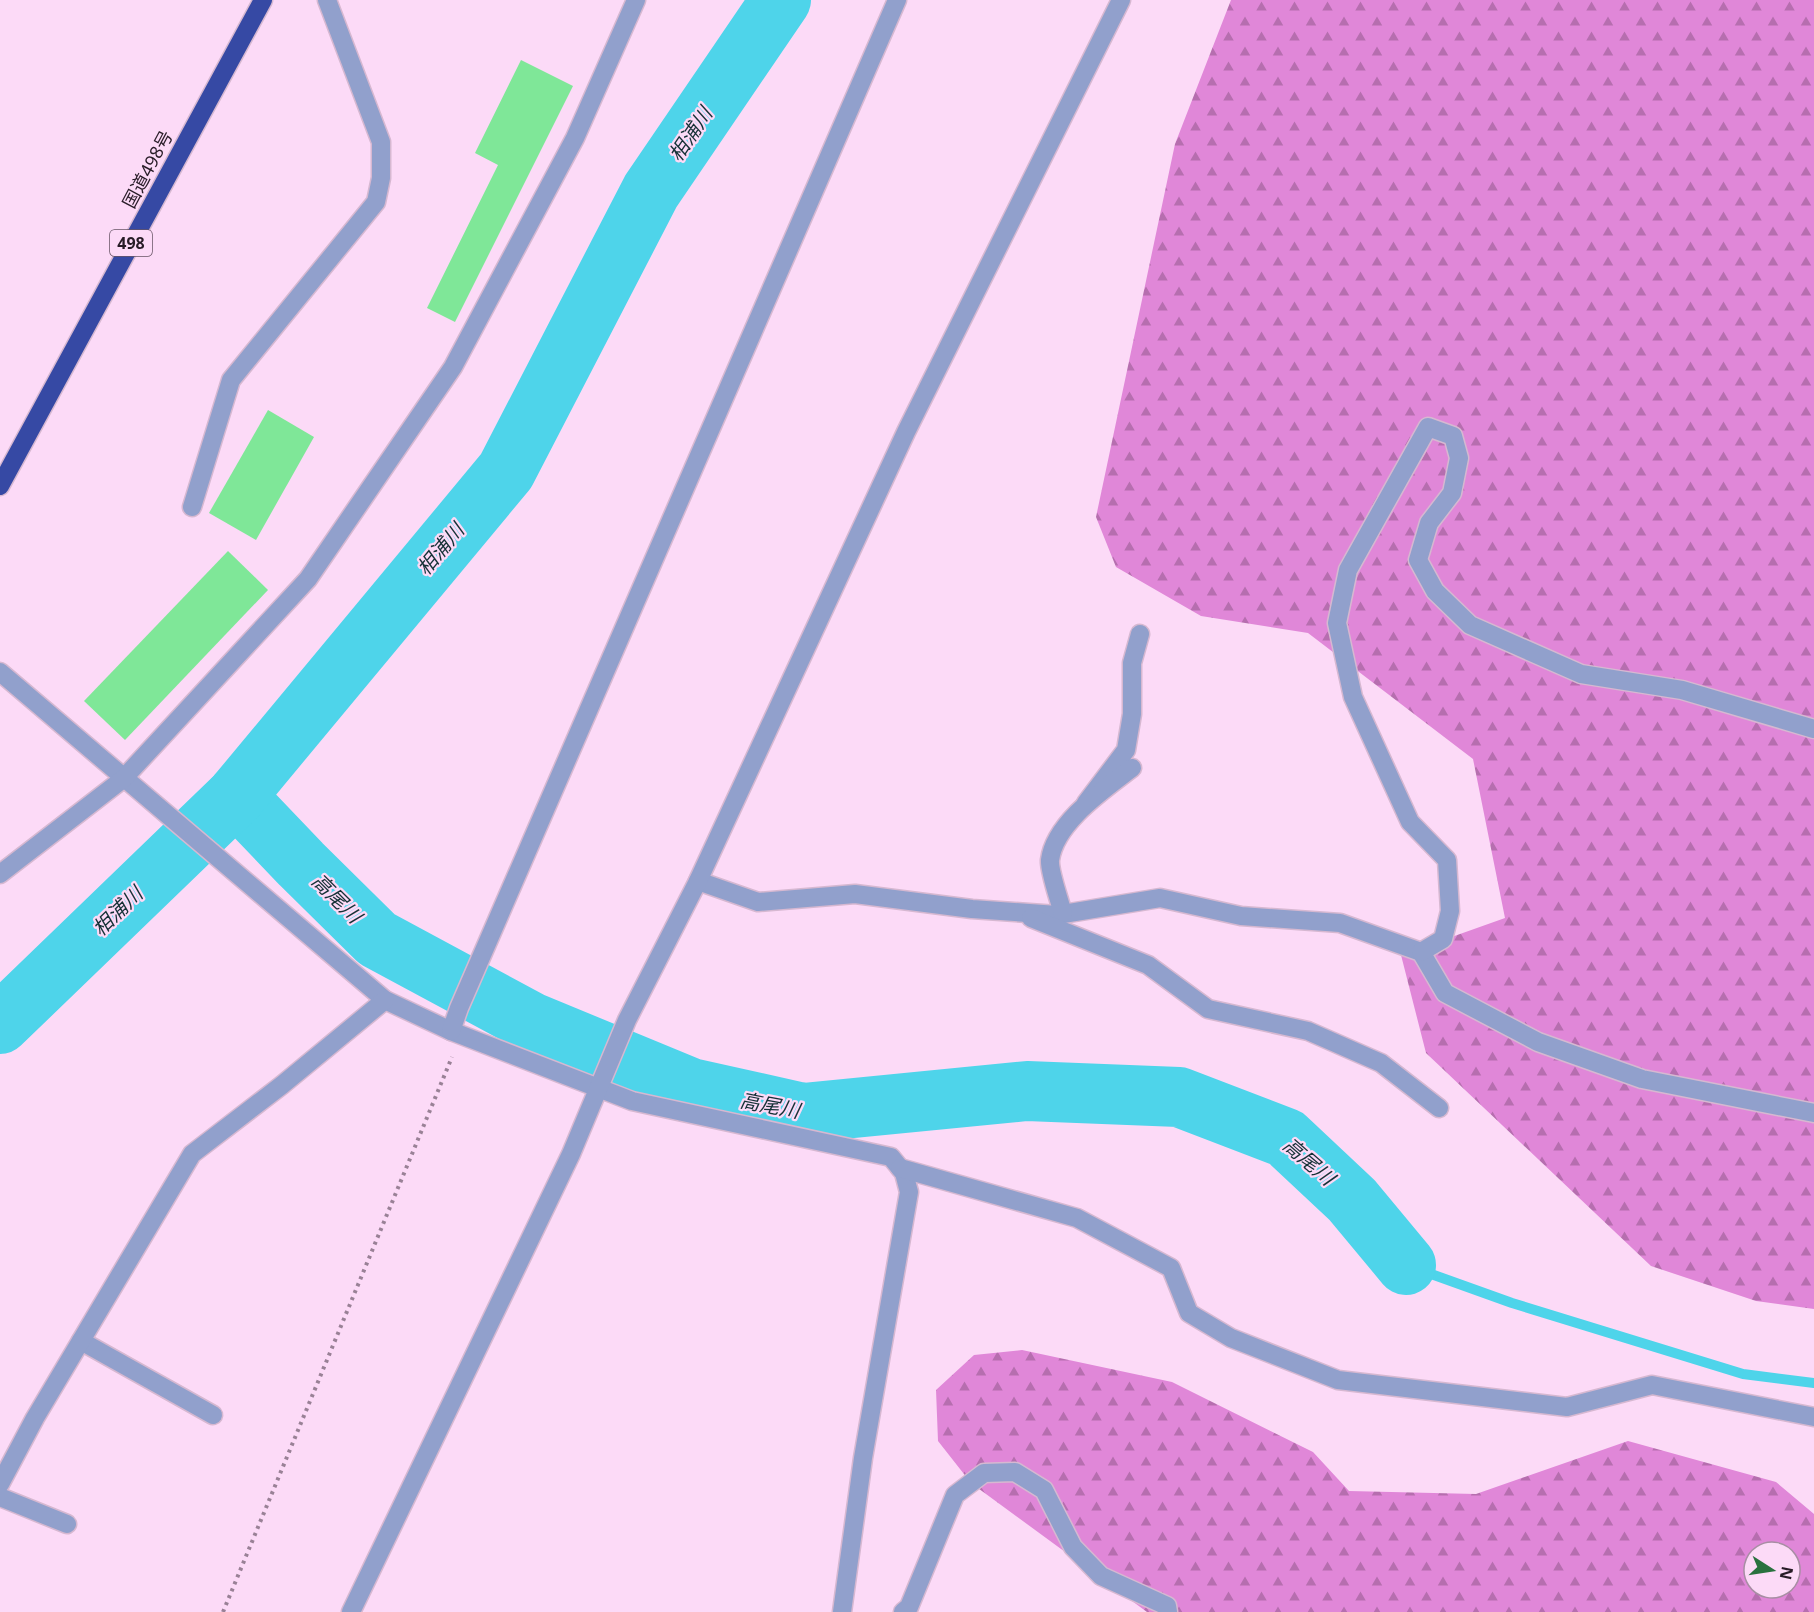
<svg xmlns="http://www.w3.org/2000/svg" width="1814" height="1612" font-family="'Noto Sans','Noto Sans JP',sans-serif">
	<style>
		.forest { fill: url(#forest-firs); fill-rule: evenodd }
		.lines { fill: none; stroke-linecap: round; stroke-linejoin: round }
		.stream { stroke: #4ed4ea; stroke-width: 10 }
		.river { stroke: #4ed4ea; stroke-width: 60 }
		.building { fill: #7fe798 }
		.minor-casing { stroke: #d6b8d1; stroke-width: 21 }
		.highway-casing { stroke: #d6b8d1; stroke-width: 21 }
		.path { stroke: #998196; stroke-width: 4; stroke-dasharray: 3 4.5; stroke-linecap: butt }
		.minor { stroke: #91a0cc; stroke-width: 18 }
		.highway { stroke: #3649a4; stroke-width: 18 }
		.labels { text-anchor: middle; dominant-baseline: central; stroke-width: 4.5; stroke-linejoin: round; paint-order: stroke }
		.shield { fill: #fcdaf7; stroke: #675465; stroke-width: 1.5 }
		.shield-label { font-size: 16px; font-weight: bold; fill: #271b26 }
		.street-label { font-size: 18px; fill: #271b26; stroke: #fcdaf7 }
		.water-label { font-size: 20px; font-style: italic; fill: #153136; stroke: #fcdaf7 }
	</style>
	<defs>
		<pattern id="forest-firs" width="22" height="20" patternUnits="userSpaceOnUse" patternTransform="scale(1.5)"><rect width="22" height="20" fill="#e087d8"/><path d="M5 1l3.5 6h-7zM16 11l3.5 6h-7z" fill="#b66eaf"/></pattern>
	</defs>
	<rect width="100%" height="100%" fill="#fcdaf7"/>
	<g class="forest">
		<path d="M1231,0h583v1309l-58,-8 -105,-35 -225,-213 -25,-98 104,-37 -32,-159 -165,-126 -107,-17 -85,-49 -20,-50 79,-373z"/>
		<path d="M1022,1350l150,32 141,70 36,39 127,3 152,-53 148,41 38,32v98h-667l-176,-129 -33,-42 -2,-51 38,-35zM1754,1552h36v36h-36z"/>
	</g>
	<g class="lines">
		<path class="stream" d="M1406,1265l106,38 231,71 71,9"/>
		<g class="river">
			<path d="M236,796l65,68 76,75 154,83 160,66 112,25 224,-22 152,6 107,41 66,62 54,65"/>
			<path d="M0,1024l236,-228 270,-325 145,-280 130,-191"/>
		</g>
	</g>
	<g class="building">
		<path d="M521,60l52,26 -118,236 -28,-14 71,-143 -23,-12z"/>
		<path d="M268,410l46,27 -58,103 -47,-27z"/>
		<path d="M228,551l40,39 -143,150 -41,-39z"/>
	</g>
	<g class="lines">
		<g class="minor-casing">
			<g id="minor">
				<path d="M192,507l39,-127 145,-178 5,-24v-36l-54,-142"/>
				<path d="M0,672l385,328 66,31 181,70 259,56 13,16 5,19 -46,266 -21,154"/>
				<path d="M1086,803l40,-53 6,-36v-51l8,-29"/>
				<path d="M0,874l123,-95 185,-200 145,-212 122,-229 61,-138"/>
				<path d="M698,881l60,21 97,-8 117,15 85,6 103,-17 81,18 99,7 81,29 24,41 93,49 104,37 172,34"/>
				<path d="M1063,914c-3,-13 -14,-42 -13,-54 5,-38 55,-71 82,-92"/>
				<path d="M1031,918l117,47 60,44 100,22 73,32 58,45"/>
				<path d="M1421,952l22,-13 7,-28 -3,-51 -37,-38 -57,-125 -16,-74 11,-53 80,-143 25,9 6,22 -7,35 -23,30 -11,37 17,31 35,34 111,49 101,16 132,39"/>
				<path d="M451,1031l8,-23 438,-1008"/>
				<path d="M900,1168l177,50 94,50 18,45 42,25 107,42 229,27 85,-22 162,32"/>
				<path d="M81,1341l132,74"/>
				<path d="M0,1484l35,-66 157,-264 90,-69 103,-85"/>
				<path d="M0,1497l67,27"/>
				<path d="M351,1612l220,-458 56,-134 71,-139 208,-449 215,-432"/>
				<path d="M903,1612l6,-5 46,-112 29,-22 31,-1 29,18 29,57 28,29 66,30 1,6"/>
			</g>
		</g>
		<g class="highway-casing">
			<path id="highway" d="M0,486l263,-486"/>
		</g>
		<path class="path" d="M223,1612l229,-555"/>
		<use href="#minor" class="minor"/>
		<use href="#highway" class="highway"/>
	</g>
	<g class="labels">
		<rect class="shield" x="110" y="230" width="42" height="26" rx="4.5"/>
		<g class="shield-label">
			<text x="131" y="243">498</text>
		</g>
		<g class="street-label">
			<text transform="translate(147 169) rotate(-62)">国道498号</text>
		</g>
		<g class="water-label">
			<text transform="translate(690 134) rotate(-56)">相浦川</text>
			<text transform="translate(440 549) rotate(-50)">相浦川</text>
			<text transform="translate(337 898) rotate(45)">高尾川</text>
			<text transform="translate(117 911) rotate(-44)">相浦川</text>
			<text transform="translate(770 1105) rotate(11)">高尾川</text>
			<text transform="translate(1309 1161) rotate(41)">高尾川</text>
		</g>
	</g>
	<g transform="translate(1772 1570) rotate(102)"><circle r="28" fill="#fcdaf7" stroke="#a78ea3" stroke-width="1.5"/>
	<path d="M0-4.5L10 22L0 15L-10 22Z" fill="#29713e"/>
	<text y="-9" font-size="16" font-weight="bold" text-anchor="middle" fill="#271b26">N</text>
	</g>
</svg>
